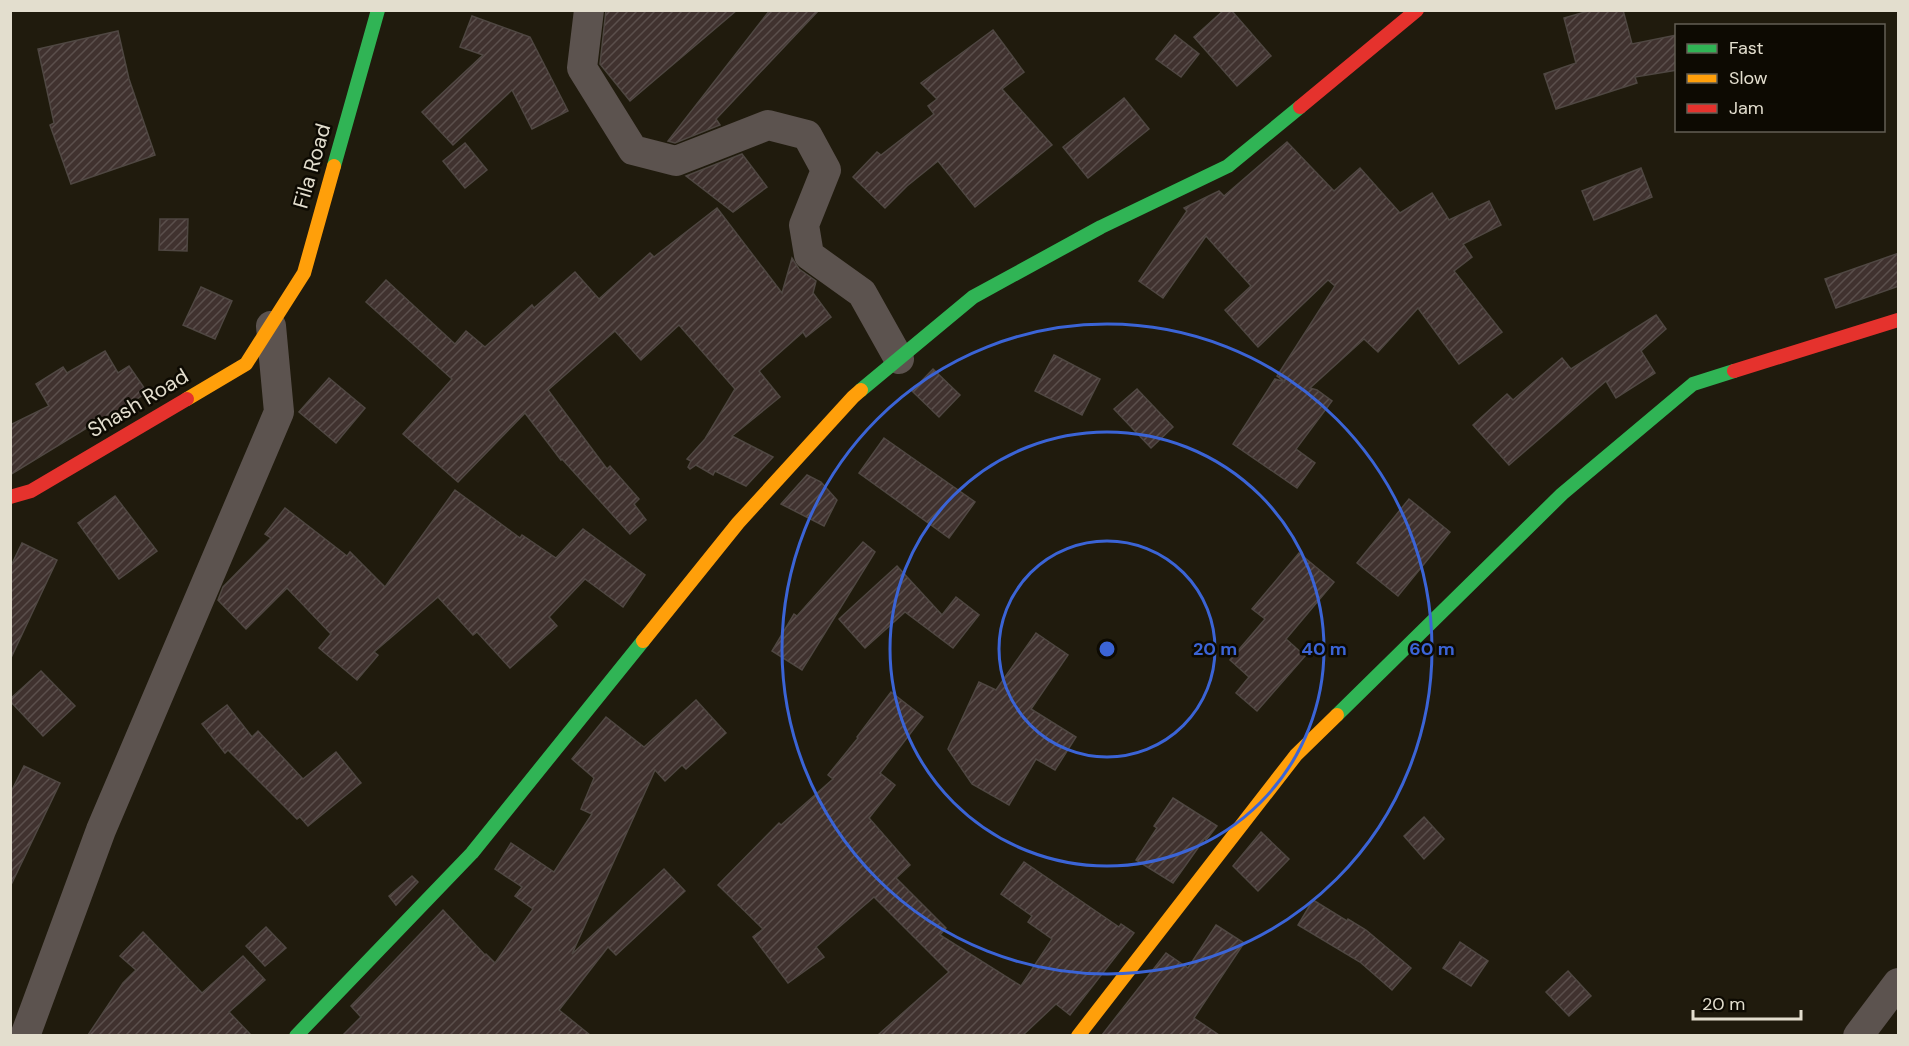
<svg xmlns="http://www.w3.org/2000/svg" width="1909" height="1046" font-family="'DM Sans',sans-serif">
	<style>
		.building { fill: url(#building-hatch); stroke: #4f4742; stroke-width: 1.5 }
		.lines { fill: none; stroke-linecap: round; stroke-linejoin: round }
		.street { stroke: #5c534f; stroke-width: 30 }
		.fast { stroke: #30b455; stroke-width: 14 }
		.slow { stroke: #ff9f0a; stroke-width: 14 }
		.jam { stroke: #e5322d; stroke-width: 14 }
		.ring { fill: none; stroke: #3b64d6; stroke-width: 3 }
		.labels { text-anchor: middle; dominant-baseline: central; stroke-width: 5; stroke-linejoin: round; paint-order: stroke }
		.street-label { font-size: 21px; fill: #e3dece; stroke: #0d0a02 }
		.centre { fill: #3b64d6; stroke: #0d0a02; stroke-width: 3 }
		.ring-label { font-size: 18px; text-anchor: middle; font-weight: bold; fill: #3b64d6; stroke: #0d0a02; stroke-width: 5; stroke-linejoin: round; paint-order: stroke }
	</style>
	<defs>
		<pattern id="building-hatch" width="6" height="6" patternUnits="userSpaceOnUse" patternTransform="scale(1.5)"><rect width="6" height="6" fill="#40322f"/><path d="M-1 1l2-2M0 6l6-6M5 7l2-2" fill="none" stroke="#5b4f4c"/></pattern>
	</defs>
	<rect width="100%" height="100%" fill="#201b0d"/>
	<g class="building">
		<path d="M606,10h131l-107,91 -30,-37z"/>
		<path d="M770,10h49l-103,109 4,6 -45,18 -7,-2z"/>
		<path d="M1224,10h7l40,46 -34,30 -43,-49z"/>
		<path d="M1592,10h31l9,34 45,-9v35l-42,7 2,6 -81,26 -12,-35 32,-11 -12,-45z"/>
		<path d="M472,16l58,21 38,74 -36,18 -20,-39 -59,55 -31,-33 61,-57 -23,-8z"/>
		<path d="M993,30l31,42 -22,17 50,56 -77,62 -37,-46 -31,25 -22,22 -32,-31 24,-25 4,3 53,-41 -6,-8 9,-7 -16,-16z"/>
		<path d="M118,31l11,48 26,76 -84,29 -21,-59 4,-2 -16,-74z"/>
		<path d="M1175,35l24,19 -18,23 -25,-18z"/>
		<path d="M1124,98l25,31 -61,49 -25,-31z"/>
		<path d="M1287,142l47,49 26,-23 40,45 32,-20 17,27 40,-19 12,24 -38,19 9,13 -18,14 48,61 -43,32 -41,-56 -40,44 -14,-13 -54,49 7,2 15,11 -36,48 19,14 -18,25 -64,-44 42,-65 10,3 -8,-6 58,-90 -7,-6 -70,67 -33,-37 26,-24 -45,-50 -43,62 -24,-17 48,-70 -3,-3 35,-17 5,5z"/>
		<path d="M465,143l22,27 -22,18 -22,-27z"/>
		<path d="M742,154l25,33 -34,25 -47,-36z"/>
		<path d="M1641,168l11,29 -58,23 -12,-29z"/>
		<path d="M717,208l65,85 10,-35 7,11 17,12 -3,12 18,24 -25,20 -3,-5 -44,39 21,26 -48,39 41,21 -27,29 -31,-15 -2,4 -17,-10 -6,4 -2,-2 3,-6 -4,-2 18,-20 30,-50 -56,-64 -38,35 -26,-29 -67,59 59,79 3,-3 29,33 -5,5 12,16 -16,14 -68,-75 -1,1 -36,-47 -67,69 -55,-48 49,-55 -86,-77 20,-22 69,64 11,-13 19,16 47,-42 2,3 41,-36 24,27 51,-46 4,4z"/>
		<path d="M160,219h28l-1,32 -28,-1z"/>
		<path d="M1899,253v33l-63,22 -11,-29z"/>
		<path d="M201,287l31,14 -17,38 -32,-14z"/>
		<path d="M1656,315l10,14 -25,22 14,22 -39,25 -10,-17 -97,84 -36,-40 34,-31 6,6 49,-42 9,11z"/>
		<path d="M105,351l13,22 11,-7 18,26 -42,29 -2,-3 -93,57v-50l39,-19 -13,-22 27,-17 4,6z"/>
		<path d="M1054,355l46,24 -18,36 -47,-24z"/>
		<path d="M933,369l27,26 -21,22 -27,-26z"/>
		<path d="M329,378l36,30 -29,35 -37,-31z"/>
		<path d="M1137,389l36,38 -22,21 -37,-39z"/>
		<path d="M884,438l91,64 -26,36 -90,-65z"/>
		<path d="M807,475l14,7 16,18 -13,26 -43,-22z"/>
		<path d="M455,490l65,48 2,-3 34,23 27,-29 62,46 -22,32 -38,-28 -36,38 8,9 -47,42 -33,-36 -4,3 -35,-38 -64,55 4,3 -21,25 -38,-32 12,-14 -44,-46 -41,41 -28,-29 5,-13 48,-49 -6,-4 20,-26 62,48 3,-4 35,35z"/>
		<path d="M115,496l42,55 -38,28 -41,-56z"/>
		<path d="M1409,499l41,33 -52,64 -41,-33z"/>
		<path d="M863,542l12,10 -73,118 -30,-19 22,-37 3,2z"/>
		<path d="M22,543l35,17 -47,100v-92z"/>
		<path d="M1299,553l35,29 -48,57 19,17 -48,55 -21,-18 13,-16 -19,-17 35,-41 -13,-10z"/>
		<path d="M897,566l45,49 14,-18 23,18 -26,33 -48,-36 -40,36 -26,-29z"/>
		<path d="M1036,633l32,22 -37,54 45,28 -21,33 -19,-11 -27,46 -37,-21 -24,-35 31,-67 17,8z"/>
		<path d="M41,671l34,35 -32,30 -33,-35v-2z"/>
		<path d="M891,692l32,25 -43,56 15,12 -26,33 41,47 -14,13 50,50 -6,7 81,51 31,-47 -24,-17 4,-6 -31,-22 23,-32 95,65 2,-3 13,9 -64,82 -14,-11 -33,31h-145l71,-63 -75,-75 -58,50 8,10 -36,26 -35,-46 10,-8 -45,-44 61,-62 2,2 52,-46 -5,-4 30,-37 -1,-1z"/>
		<path d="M696,700l30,33 -40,36 -4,-4 -17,16 -10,-11 -83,184 92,-85 21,22 -69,64 -8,-8 -49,63 31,25h-247l18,-18 -10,-11 92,-96 42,45 1,-1 9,9 38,-54 -18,-13 7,-9 -27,-18 16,-26 43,29 38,-58 -11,-5 13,-31 -22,-19 34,-42 38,30z"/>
		<path d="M227,705l25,32 6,-6 45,48 33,-27 25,31 -53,43 -8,-9 -3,2 -69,-69 -3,3 -23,-29z"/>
		<path d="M24,766l36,17 -50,104v-93z"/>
		<path d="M1173,798l44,28 -11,14 -1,-2 -32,45 -37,-23 21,-32 -3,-2z"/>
		<path d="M1424,817l20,22 -20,20 -20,-23z"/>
		<path d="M1261,832l28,27 -31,32 -25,-25z"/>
		<path d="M412,876l6,6 -22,23 -7,-9z"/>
		<path d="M1313,900l34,21 1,-2 18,11 45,38 -19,22 -32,-28 -62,-37z"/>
		<path d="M1216,925l28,18 -50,75 25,17h-117l64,-82 22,15z"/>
		<path d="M266,927l20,21 -21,18 -19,-20z"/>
		<path d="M143,932l59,61 41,-37 22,24 -36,32 22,23h-163l35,-52 13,-13 -16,-14z"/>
		<path d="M1460,942l28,19 -17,25 -28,-18z"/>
		<path d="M1568,971l23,25 -22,20 -23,-24z"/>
	</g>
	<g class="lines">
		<g class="street">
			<path d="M589,10l-7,58 51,82 43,11 92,-36 39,10 19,35 -22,55 5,30 53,38 37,66"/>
			<path d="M25,1036l76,-206 178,-418 -8,-86"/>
			<path d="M1858,1036l40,-53"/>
		</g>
		<g class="fast">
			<path d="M334,166l44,-156"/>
			<path d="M861,390l112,-93 128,-70 127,-61 72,-59"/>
			<path d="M1337,715l225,-221 131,-110 41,-13"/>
			<path d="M296,1036l176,-183 171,-212"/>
		</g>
		<g class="slow">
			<path d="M187,399l59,-35 58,-91 30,-107"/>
			<path d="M643,641l95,-118 115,-126 8,-7"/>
			<path d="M1078,1036l218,-281 41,-40"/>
		</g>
		<g class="jam">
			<path d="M1300,107l117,-97"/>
			<path d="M1734,371l164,-51"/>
			<path d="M10,497l21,-6 156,-92"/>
		</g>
	</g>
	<g class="ring">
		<circle cx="1107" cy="649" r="108"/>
		<circle cx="1107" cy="649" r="217"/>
		<circle cx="1107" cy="649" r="325"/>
	</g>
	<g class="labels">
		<g class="street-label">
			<text transform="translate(312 166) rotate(-74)">Fila Road</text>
			<text transform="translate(138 403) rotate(-31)">Shash Road</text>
		</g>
	</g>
	<circle cx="1107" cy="649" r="9" class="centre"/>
	<g class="ring-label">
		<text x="1215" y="655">20 m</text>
		<text x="1324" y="655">40 m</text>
		<text x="1432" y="655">60 m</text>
	</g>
	<rect width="1909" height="1046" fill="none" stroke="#e3dece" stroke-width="24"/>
	<rect x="1675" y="24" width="210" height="108" fill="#0d0a02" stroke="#635f54" stroke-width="1.5"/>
	<rect x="1687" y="44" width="30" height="9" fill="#30b455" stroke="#635f54" stroke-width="1.5"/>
	<text x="1729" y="54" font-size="18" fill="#e3dece">Fast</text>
	<rect x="1687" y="74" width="30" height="9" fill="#ff9f0a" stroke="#635f54" stroke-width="1.5"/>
	<text x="1729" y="84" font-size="18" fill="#e3dece">Slow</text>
	<rect x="1687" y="104" width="30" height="9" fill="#e5322d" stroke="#635f54" stroke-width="1.5"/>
	<text x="1729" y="114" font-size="18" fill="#e3dece">Jam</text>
	<path d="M1693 1010v9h108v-9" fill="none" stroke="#e3dece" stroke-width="3"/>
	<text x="1702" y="1010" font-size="18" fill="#e3dece" stroke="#0d0a02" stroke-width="4.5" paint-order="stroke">20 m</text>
</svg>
